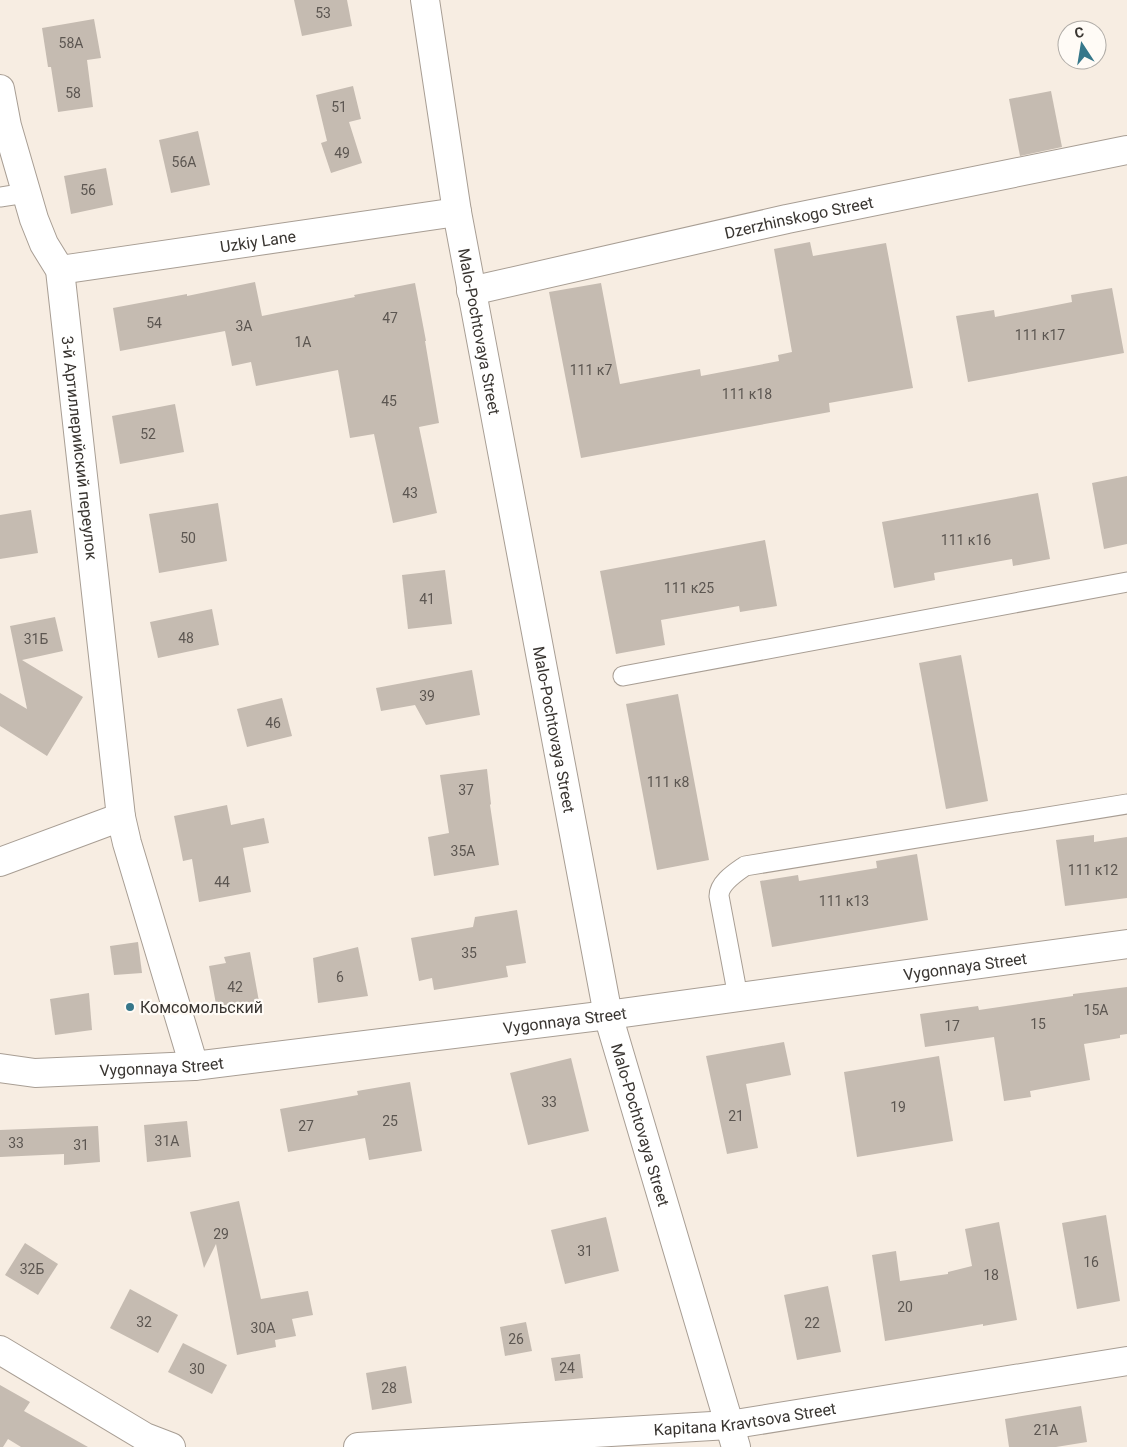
<svg xmlns="http://www.w3.org/2000/svg" width="1127" height="1447" font-family="Roboto,sans-serif">
	<style>
		.building { fill: #c5bbb1 }
		.lines { fill: none; stroke-linecap: round; stroke-linejoin: round }
		.lane-casing { stroke: #a89e94; stroke-width: 21 }
		.street-casing { stroke: #a89e94; stroke-width: 30 }
		.lane { stroke: #fff; stroke-width: 19 }
		.street { stroke: #fff; stroke-width: 28 }
		.poi-dot { fill: #36778a; stroke: #fffbf6; stroke-width: 2 }
		.labels { text-anchor: middle; dominant-baseline: central; stroke-width: 4.5; stroke-linejoin: round; paint-order: stroke }
		.number-label { font-size: 14px; fill: #5c5651 }
		.street-label { font-size: 16px; fill: #393531; stroke: #fffbf6 }
		.poi-label { font-size: 16px; fill: #393531; stroke: #fffbf6; text-anchor: start }
	</style>
	<rect width="100%" height="100%" fill="#f7ede2"/>
	<g class="building">
		<path d="M294,0h53l5,26 -50,10z"/>
		<path d="M94,19l7,39 -14,2 6,47 -35,5 -7,-45h-3l-6,-39z"/>
		<path d="M353,86l8,33 -12,3 13,41 -31,10 -10,-30 6,-2 -11,-46z"/>
		<path d="M1051,91l11,56 -42,9 -11,-57z"/>
		<path d="M198,131l12,54 -39,8 -12,-53z"/>
		<path d="M106,168l7,37 -42,9 -7,-38z"/>
		<path d="M810,242l3,14 73,-13 27,145 -84,15 1,9 -249,46 -32,-166 52,-9 19,101 80,-15 1,7 78,-15 -1,-6 14,-3 -18,-103z"/>
		<path d="M255,282l7,34 93,-19 -1,-2 61,-12 11,58h-1l14,82 -20,4 18,86 -44,10 -19,-89 -24,4 -12,-68 -82,16 -5,-24 -19,4 -7,-35 -105,20 -7,-43 74,-14v2z"/>
		<path d="M1112,288l12,65 -156,29 -12,-66 38,-6 1,7 77,-15 -1,-7z"/>
		<path d="M175,404l9,48 -64,12 -8,-48z"/>
		<path d="M1127,476v68l-23,5 -12,-66z"/>
		<path d="M1038,493l12,66 -37,7 -1,-7 -78,14 1,7 -41,8 -12,-66z"/>
		<path d="M218,503l9,58 -68,12 -10,-59z"/>
		<path d="M31,510l7,43 -38,6v-44z"/>
		<path d="M765,540l12,66 -37,6 -1,-6 -78,14 4,25 -49,9 -16,-83z"/>
		<path d="M445,570l7,54 -44,5 -6,-54z"/>
		<path d="M212,609l7,36 -61,13 -8,-36z"/>
		<path d="M55,617l8,34 -41,9 61,37 -36,59 -47,-30v-33l27,16 -17,-83z"/>
		<path d="M961,655l27,146 -42,8 -27,-146z"/>
		<path d="M472,670l8,45 -54,10 -11,-20 -34,6 -5,-23z"/>
		<path d="M678,694l31,166 -52,10 -31,-166z"/>
		<path d="M282,698l10,38 -45,11 -10,-38z"/>
		<path d="M487,769l4,35 -1,1 9,60 -65,11 -6,-39 21,-4 -9,-58z"/>
		<path d="M227,805l4,20 33,-7 5,25 -26,5 8,44 -52,10 -7,-43 -9,2 -9,-45z"/>
		<path d="M1094,835v7l33,-5v61l-62,8 -9,-66z"/>
		<path d="M917,854l11,66 -156,27 -12,-66 38,-6 1,6 78,-13 -1,-7z"/>
		<path d="M517,910l9,53 -20,3 2,11 -74,13 -2,-12 -13,3 -8,-43 62,-11 2,-10z"/>
		<path d="M138,942l4,31 -28,2 -4,-29z"/>
		<path d="M358,947l10,49 -50,7 -5,-45z"/>
		<path d="M250,952l10,55 -42,8 -9,-49 17,-3 -2,-6z"/>
		<path d="M1127,987v47l-7,1v3l-36,6 6,36 -60,11 1,6 -27,4 -10,-64 -69,10 -5,-33 58,-8 1,4 94,-14v-2z"/>
		<path d="M89,993l3,37 -37,5 -5,-36z"/>
		<path d="M784,1042l7,33 -45,9 12,64 -31,6 -21,-98z"/>
		<path d="M939,1056l14,85 -96,16 -13,-85z"/>
		<path d="M571,1058l18,73 -61,14 -18,-72z"/>
		<path d="M410,1082l12,69 -53,9 -4,-22 -77,14 -8,-43 78,-14 -1,-4z"/>
		<path d="M187,1121l4,36 -44,5 -3,-37z"/>
		<path d="M98,1126l2,36 -36,3v-11l-64,3v-27z"/>
		<path d="M239,1201l22,98 47,-8 5,24 -21,4 4,17 -21,4 1,7 -39,8 -21,-111 -12,24 -14,-56z"/>
		<path d="M1106,1215l14,86 -43,8 -15,-86z"/>
		<path d="M606,1217l13,54 -54,13 -14,-54z"/>
		<path d="M999,1222l18,98 -34,6v-2l-98,17 -13,-86 24,-4 4,30 48,-7v-2l24,-6 -7,-37z"/>
		<path d="M25,1243l33,21 -20,31 -33,-20z"/>
		<path d="M828,1286l13,66 -44,8 -13,-65z"/>
		<path d="M130,1289l48,26 -20,38 -48,-25z"/>
		<path d="M526,1322l6,29 -27,5 -5,-29z"/>
		<path d="M183,1343l44,22 -15,29 -44,-22z"/>
		<path d="M580,1354l3,24 -28,3 -4,-23z"/>
		<path d="M406,1366l6,37 -40,7 -6,-37z"/>
		<path d="M0,1385l30,17 -6,9 64,36h-67l-13,-8 -5,8h-3z"/>
		<path d="M1081,1406l6,36 -31,5h-47l-4,-28z"/>
	</g>
	<g class="lines">
		<g class="lane-casing">
			<g id="lane">
				<path d="M0,197l26,-4"/>
				<path d="M623,676l504,-94"/>
				<path d="M738,997l-19,-101c0,-13 16,-23 26,-30l382,-62"/>
			</g>
		</g>
		<g class="street-casing">
			<g id="street">
				<path id="s1" d="M425,0l32,212 151,803 128,432"/>
				<path id="s2" d="M0,89l7,37 27,93 10,25 16,26 61,547 6,26 67,223"/>
				<path id="s3" d="M60,270l397,-58"/>
				<path id="s4" d="M471,291l316,-72 340,-69"/>
				<path d="M0,862l121,-45"/>
				<path id="s5" d="M0,1068l35,5 159,-7 414,-51 519,-71"/>
				<path d="M0,1350l145,87 26,10"/>
				<path id="s6" d="M358,1447l371,-22 398,-64"/>
			</g>
		</g>
		<use href="#lane" class="lane"/>
		<use href="#street" class="street"/>
	</g>
	<circle class="poi-dot" cx="130" cy="1007" r="5"/>
	<g class="labels">
		<g class="number-label">
			<text x="323" y="13">53</text>
			<text x="71" y="43">58А</text>
			<text x="73" y="93">58</text>
			<text x="339" y="107">51</text>
			<text x="342" y="153">49</text>
			<text x="184" y="162">56А</text>
			<text x="88" y="190">56</text>
			<text x="390" y="318">47</text>
			<text x="154" y="323">54</text>
			<text x="244" y="326">3А</text>
			<text x="1040" y="335">111 к17</text>
			<text x="303" y="342">1А</text>
			<text x="591" y="370">111 к7</text>
			<text x="747" y="394">111 к18</text>
			<text x="389" y="401">45</text>
			<text x="148" y="434">52</text>
			<text x="410" y="493">43</text>
			<text x="188" y="538">50</text>
			<text x="966" y="540">111 к16</text>
			<text x="689" y="588">111 к25</text>
			<text x="427" y="599">41</text>
			<text x="186" y="638">48</text>
			<text x="36" y="639">31Б</text>
			<text x="427" y="696">39</text>
			<text x="273" y="723">46</text>
			<text x="668" y="782">111 к8</text>
			<text x="466" y="790">37</text>
			<text x="463" y="851">35А</text>
			<text x="1093" y="870">111 к12</text>
			<text x="222" y="882">44</text>
			<text x="844" y="901">111 к13</text>
			<text x="469" y="953">35</text>
			<text x="340" y="977">6</text>
			<text x="235" y="987">42</text>
			<text x="1096" y="1010">15А</text>
			<text x="1038" y="1024">15</text>
			<text x="952" y="1026">17</text>
			<text x="549" y="1102">33</text>
			<text x="898" y="1107">19</text>
			<text x="736" y="1116">21</text>
			<text x="390" y="1121">25</text>
			<text x="306" y="1126">27</text>
			<text x="167" y="1141">31А</text>
			<text x="16" y="1143">33</text>
			<text x="81" y="1145">31</text>
			<text x="221" y="1234">29</text>
			<text x="585" y="1251">31</text>
			<text x="1091" y="1262">16</text>
			<text x="32" y="1269">32Б</text>
			<text x="991" y="1275">18</text>
			<text x="905" y="1307">20</text>
			<text x="144" y="1322">32</text>
			<text x="812" y="1323">22</text>
			<text x="263" y="1328">30А</text>
			<text x="516" y="1339">26</text>
			<text x="567" y="1368">24</text>
			<text x="197" y="1369">30</text>
			<text x="389" y="1388">28</text>
			<text x="1046" y="1430">21А</text>
		</g>
		<g class="street-label">
			<text stroke="none"><textPath href="#s4" startOffset="336">Dzerzhinskogo Street</textPath></text>
			<text stroke="none"><textPath href="#s3" startOffset="200">Uzkiy Lane</textPath></text>
			<text stroke="none"><textPath href="#s1" startOffset="336">Malo-Pochtovaya Street</textPath></text>
			<text stroke="none"><textPath href="#s2" startOffset="371">3-й Артиллерийский переулок</textPath></text>
			<text stroke="none"><textPath href="#s1" startOffset="741">Malo-Pochtovaya Street</textPath></text>
			<text stroke="none"><textPath href="#s5" startOffset="972">Vygonnaya Street</textPath></text>
			<text stroke="none"><textPath href="#s5" startOffset="568">Vygonnaya Street</textPath></text>
			<text stroke="none"><textPath href="#s5" startOffset="162">Vygonnaya Street</textPath></text>
			<text stroke="none"><textPath href="#s1" startOffset="1146">Malo-Pochtovaya Street</textPath></text>
			<text stroke="none"><textPath href="#s6" startOffset="388">Kapitana Kravtsova Street</textPath></text>
		</g>
		<g class="poi-label">
			<text x="140" y="1007">Комсомольский</text>
		</g>
	</g>
	<g transform="translate(1082 45) rotate(348)"><circle r="24" fill="#fffbf6" stroke="#b0aca7"/>
	<path d="M0-4L9 19L0 12L-9 19Z" fill="#36778a"/>
	<text y="-8" font-size="14" font-weight="bold" text-anchor="middle" fill="#393531">С</text>
	</g>
</svg>
